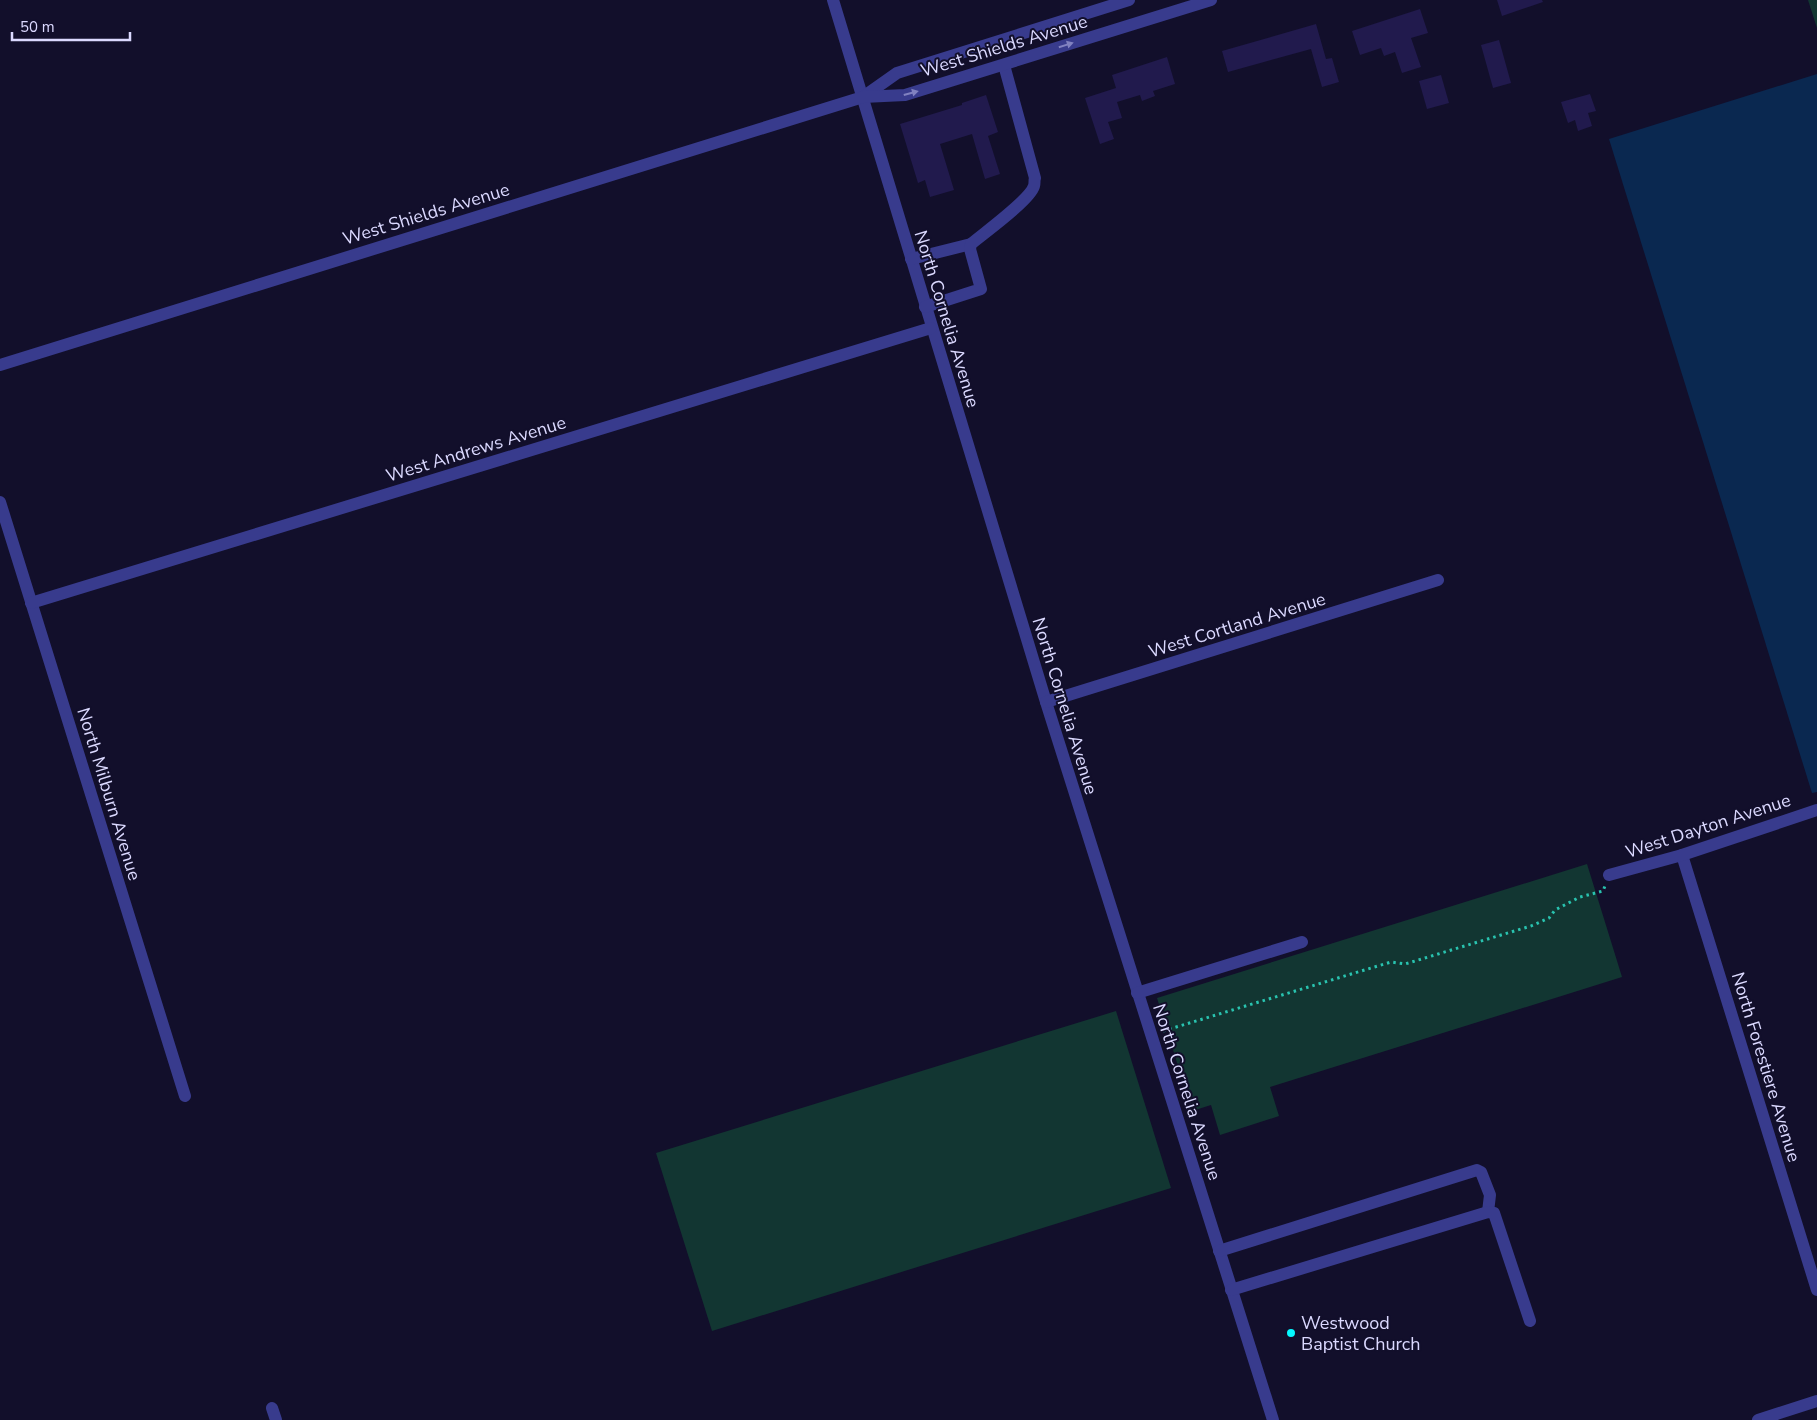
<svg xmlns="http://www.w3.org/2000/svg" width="1817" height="1420" font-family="'Nunito Sans',sans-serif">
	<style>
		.green { fill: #123632 }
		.water { fill: #0a2850 }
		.building { fill: #211a4d }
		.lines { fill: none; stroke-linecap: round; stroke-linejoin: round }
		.path { stroke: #29c3af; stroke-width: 3; stroke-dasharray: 2.5 4; stroke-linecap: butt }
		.minor { stroke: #383b8d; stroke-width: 12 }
		.oneway { fill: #8182c0 }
		.poi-dot { fill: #05f8ff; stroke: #120f2b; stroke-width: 2 }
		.labels { text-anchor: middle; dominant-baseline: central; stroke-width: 4; stroke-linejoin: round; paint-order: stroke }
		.street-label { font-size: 18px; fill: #dbd9ff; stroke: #120f2b }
		.poi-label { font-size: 18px; fill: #dbd9ff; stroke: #120f2b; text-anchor: start }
	</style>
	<rect width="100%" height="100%" fill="#120f2b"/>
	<g class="green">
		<path d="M1808,0h9v28z"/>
		<path d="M1587,864l35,113 -352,110 9,29 -59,19 -9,-30 -19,6 -35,-113z"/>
		<path d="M1116,1011l55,177 -459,143 -56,-178z"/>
	</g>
	<path class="water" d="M1817,74v718l-5,1 -203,-654z"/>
	<g class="building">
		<path d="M1497,0h45l1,2 -41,14z"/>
		<path d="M1420,9l8,24 -17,5 10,29 -19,6 -7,-21 -11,4 -3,-8 -21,7 -8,-24z"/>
		<path d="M1316,24l10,35 6,-1 7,24 -17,5 -11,-38 -83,23 -6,-21z"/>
		<path d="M1499,40l12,43 -18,5 -12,-43z"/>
		<path d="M1167,57l8,27 -22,7 2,5 -13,5 -2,-6 -23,7 5,16 -14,4 6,17 -14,5 -15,-46 31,-10 -4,-13z"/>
		<path d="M1441,75l8,28 -22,6 -8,-28z"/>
		<path d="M1590,94l6,17 -8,2 4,13 -14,5 -3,-11 -7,3 -7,-21z"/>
		<path d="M986,95l12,37 -10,4 12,38 -15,5 -13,-45 -32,10 14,46 -24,7 -5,-17 -7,3 -18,-59 62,-19v-2z"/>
	</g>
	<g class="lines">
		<path class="path" d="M1163,1031l228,-69 14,2 126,-38 18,-8 6,-8 25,-13 23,-6 2,-5"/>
		<g class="minor">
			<path d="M833,0l213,702 227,718"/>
			<path d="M863,97l34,-24 232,-73"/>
			<path d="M911,259l60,-15"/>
			<path d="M925,307l56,-18 -11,-40 1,-5c13,-11 59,-44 63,-58 1,-3 0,-5 1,-8l-31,-113"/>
			<path d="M0,365l863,-268 42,-2 306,-95"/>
			<path d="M0,502l185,594"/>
			<path d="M31,603l900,-275"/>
			<path d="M1046,702l392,-122"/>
			<path d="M1682,855l135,435"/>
			<path d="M1609,875l73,-20 135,-45"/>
			<path d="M1137,993l165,-51"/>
			<path d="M1219,1251l258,-81 4,2 9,23 -2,17"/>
			<path d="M1231,1290l257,-78 6,1 36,108"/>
			<path d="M272,1408l4,12"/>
			<path d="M1758,1420l59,-19"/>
		</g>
	</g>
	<defs><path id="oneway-solid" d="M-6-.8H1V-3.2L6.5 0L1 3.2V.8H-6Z" transform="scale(1.25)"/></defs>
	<g class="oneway">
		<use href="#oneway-solid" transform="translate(1066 45) rotate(-17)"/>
		<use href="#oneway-solid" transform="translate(911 93) rotate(-15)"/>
	</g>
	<circle class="poi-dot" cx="1291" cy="1333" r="5"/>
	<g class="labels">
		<g class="street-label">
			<text transform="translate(1004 46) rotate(-17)">West Shields Avenue</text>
			<text transform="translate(426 214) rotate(-17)">West Shields Avenue</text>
			<text transform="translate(947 319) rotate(73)">North Cornelia Avenue</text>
			<text transform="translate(476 449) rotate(-17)">West Andrews Avenue</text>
			<text transform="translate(1237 625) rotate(-17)">West Cortland Avenue</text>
			<text transform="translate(1065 706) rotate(73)">North Cornelia Avenue</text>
			<text transform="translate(109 794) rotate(73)">North Milburn Avenue</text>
			<text transform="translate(1708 826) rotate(-18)">West Dayton Avenue</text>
			<text transform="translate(1766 1067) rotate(73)">North Forestiere Avenue</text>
			<text transform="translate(1187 1092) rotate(72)">North Cornelia Avenue</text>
		</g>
		<g class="poi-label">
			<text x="1301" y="1323">Westwood<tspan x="1301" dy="21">Baptist Church</tspan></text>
		</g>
	</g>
	<path d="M12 32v8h118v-8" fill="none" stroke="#dbd9ff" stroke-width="2.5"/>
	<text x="20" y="32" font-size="15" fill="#dbd9ff" stroke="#120f2b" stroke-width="4" paint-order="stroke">50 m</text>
</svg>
